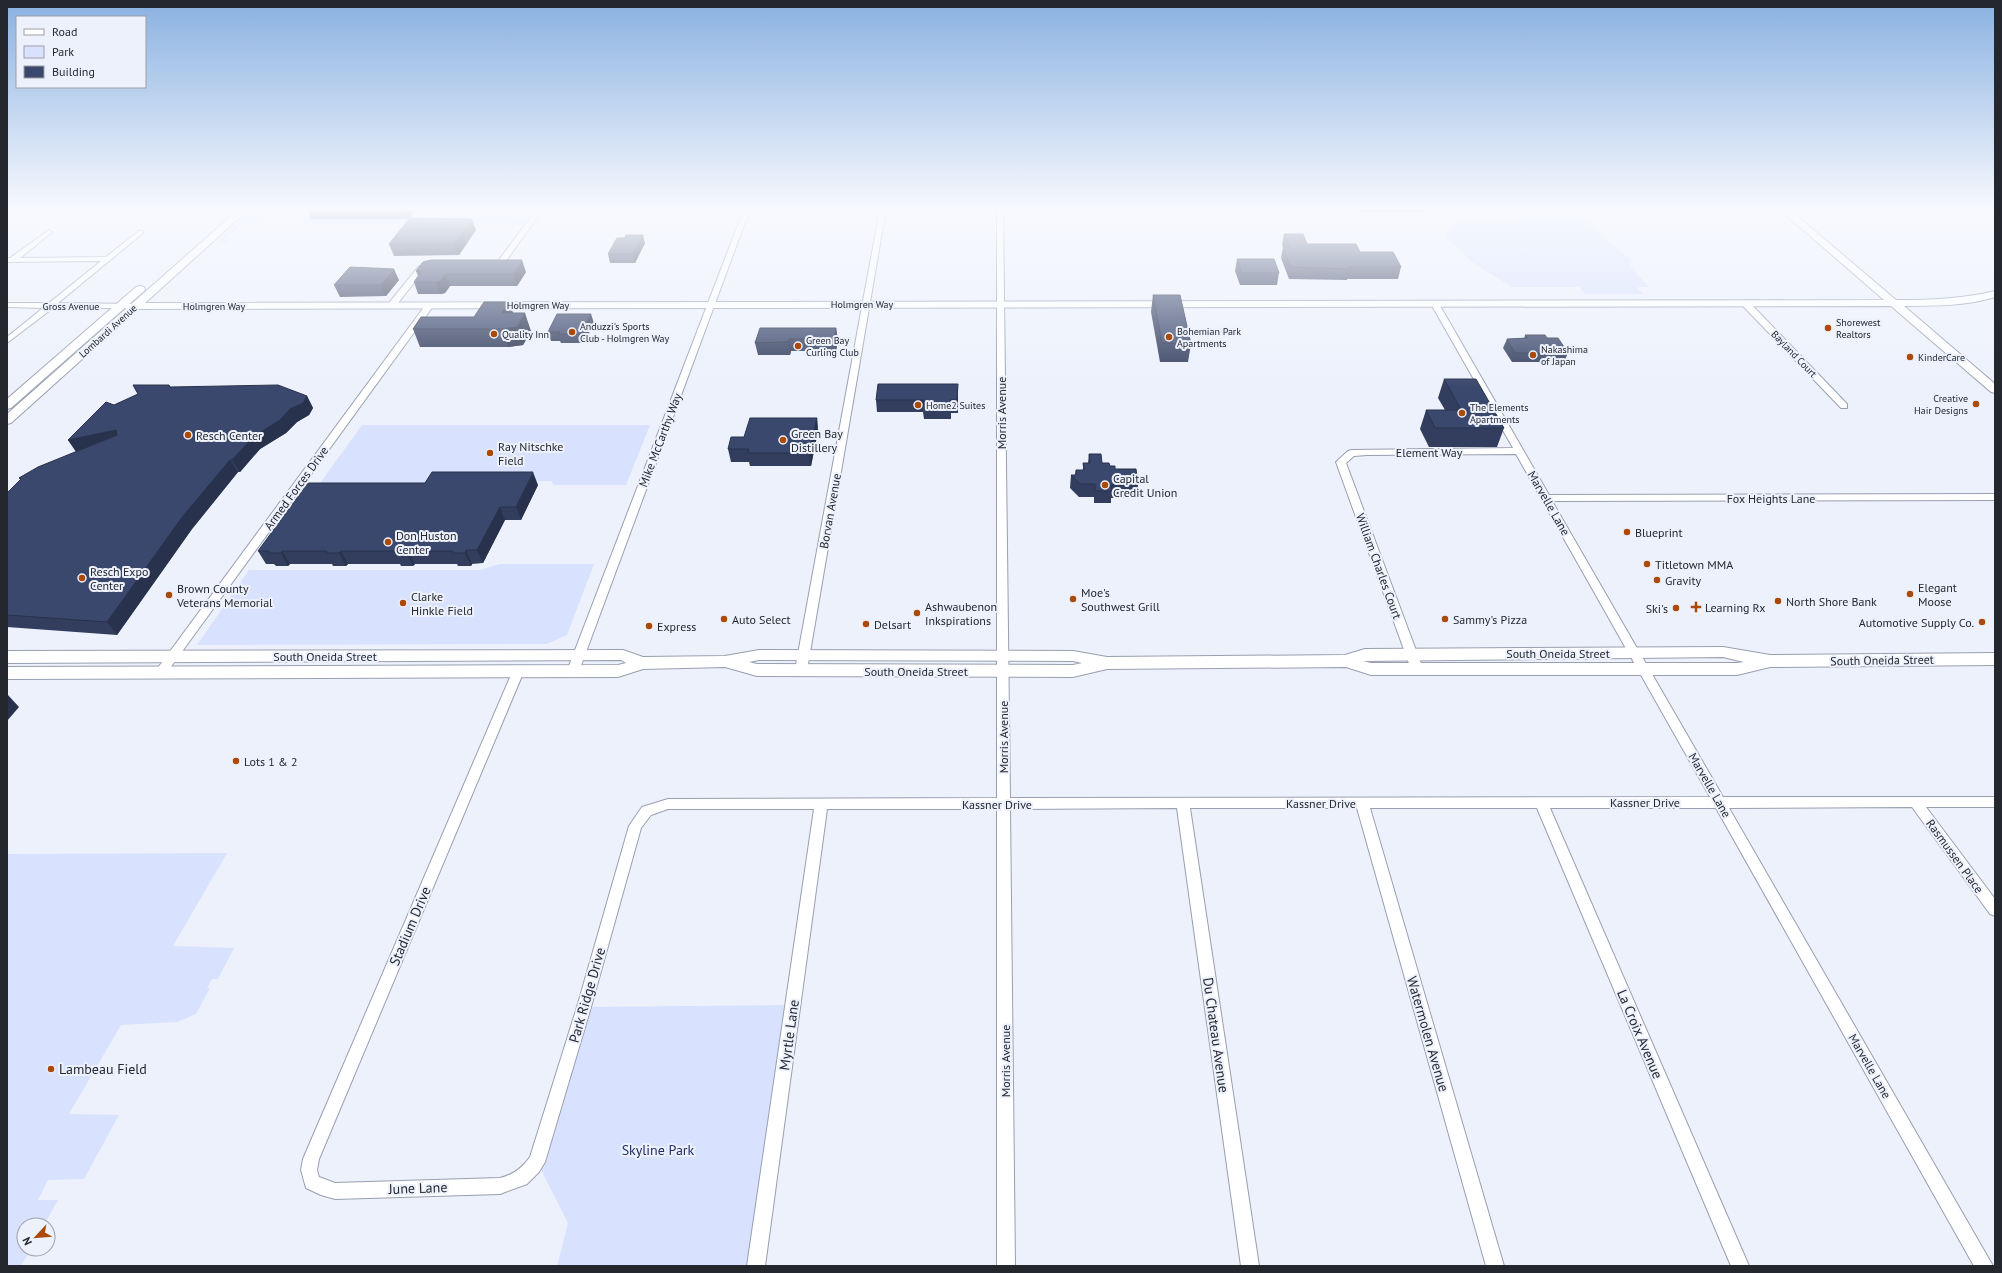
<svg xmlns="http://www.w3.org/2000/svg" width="2002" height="1273" font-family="'PT Sans',sans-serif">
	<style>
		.green { fill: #d8e2fe }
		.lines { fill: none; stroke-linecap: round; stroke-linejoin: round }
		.street-casing { stroke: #989fb0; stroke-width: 2 }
		.secondary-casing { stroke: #989fb0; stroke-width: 2 }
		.street { fill: #fff; fill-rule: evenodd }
		.secondary { fill: #fff; fill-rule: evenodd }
		.wall { fill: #333e5e }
		.shaded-wall { fill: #29324c }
		.building { fill: #3b486d; stroke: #29324c }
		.poi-dot { fill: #ab4a06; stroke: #edf1fc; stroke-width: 1.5 }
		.labels { text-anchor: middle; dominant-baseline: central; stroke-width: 4; stroke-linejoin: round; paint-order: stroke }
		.far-street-label { font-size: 10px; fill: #24272e; stroke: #edf1fc }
		.far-poi-label { font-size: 10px; fill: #24272e; stroke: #edf1fc; text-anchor: start }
		.street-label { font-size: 12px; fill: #24272e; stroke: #edf1fc }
		.poi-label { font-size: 12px; fill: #24272e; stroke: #edf1fc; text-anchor: start }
		.near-street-label { font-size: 14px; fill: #24272e; stroke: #edf1fc }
		.near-poi-label { font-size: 14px; fill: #24272e; stroke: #edf1fc; text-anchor: start }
		.near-park-label { font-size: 14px; fill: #1f2e62; stroke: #edf1fc }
	</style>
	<rect width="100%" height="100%" fill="#edf1fc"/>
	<g class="green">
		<path d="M254,209l22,1 -14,13 -20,1 -18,16 5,1 -1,2h-12z"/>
		<path d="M317,209l91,10h33l14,-10h77l-11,16h-13l1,-2h-206z"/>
		<path d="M1579,215l53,46 -3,3 20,23h-12l6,7h-58l-5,-7h-68l-40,-25 -28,-27 10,-12 52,-1z"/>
		<path d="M362,425h288l-24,60h-72l-3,-4 -123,1 -7,3 -103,1z"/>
		<path d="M500,564h94l-27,71 -20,9 -350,1 52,-75h230z"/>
		<path d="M227,853l-54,93 61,2 -16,31h-6l-5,9h3l-14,26 -19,8 -56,3 -52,89 50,1 -35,64 -36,1 -10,20h20l-14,25h-20v24h7l-10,17h-14v-412z"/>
		<path d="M793,1005l-37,261h-199l11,-43 -31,-61 47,-155z"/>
	</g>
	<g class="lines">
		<g class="street-casing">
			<g id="street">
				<path d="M537,209h6l-42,59h-13v-4h8z"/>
				<path d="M744,209h6l-171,462 -2,3h-8l-2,-3z"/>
				<path d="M880,209h6l-79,461 -2,3h-8l-2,-3z"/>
				<path d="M997,209h119l-3,2 -110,1 7,586 700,-1 -194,-343 -149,1 -13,1 -8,7 77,206 -2,3h-8l-2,-3 -75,-207 12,-11 3,-1 162,-2 -82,-144 1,-2 7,2 110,191 446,-1v6l-443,1 171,296h272v10h-69l69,92v17l-5,-2 -78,-107 -183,1 264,458h-19l-258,-458h-166l199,458h-18l-194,-458h-167l134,458h-18l-129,-458h-167l69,458h-18l-64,-458 -167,1 5,457h-18v-457h-170l-62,457h-18l67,-457h-146l-17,6 -10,13 -50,179 -46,155 -6,10 -12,12 -27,10 -165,5 -14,-4 -15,-7 -5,-18 2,-11 211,-491h8l2,3 -205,488 -2,11 2,7 16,6 165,-5c13,-3 22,-10 30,-21l47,-150 52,-181 13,-19 26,-8 329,-1z"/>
				<path d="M49,230l3,2 -1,1 -31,25 86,-1 33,-26h4v2l-85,70 78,1 4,2 -4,2h-83l-46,35v-6l36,-29 -36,-1v-4h42l52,-42 -94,1v-4h3z"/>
				<path d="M428,265h3v4l-7,1 -29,37h-6v-4l30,-37z"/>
				<path d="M1742,301h6l99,103v4h-6l-99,-103z"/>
				<path d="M427,303l7,2 -269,370h-8l-2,-3 2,-3z"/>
			</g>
		</g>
		<g class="secondary-casing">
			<g id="secondary">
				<path d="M239,209h10l-104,94 1739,-3 -105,-91h10l107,91c34,0 66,-1 99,-9v6c-29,9 -61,9 -91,9l91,78v9l-4,-1 -100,-86 -1753,3 -127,114 -4,1v-10z"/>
				<path d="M140,286l4,1 1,2 -1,2 -133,117 -4,1v-10l129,-112z"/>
				<path d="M1723,647l47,8 225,-2v12l-225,2 -33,8h-366l-25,-8 -239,2 -34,8 -316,-1 -32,-9 -82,2 -25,8 -611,2v-12l611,-2 8,-2 -5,-3 -614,3v-12l616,-1 20,7 82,-1 34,-6 314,1 34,6 238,-2 20,-6zM1723,657l21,5 -7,1h-366l-8,-2zM759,660l314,1 9,2 -9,2 -316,-1 -8,-2z"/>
			</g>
		</g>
		<use href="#street" class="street"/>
		<use href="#secondary" class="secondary"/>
	</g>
	<g class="wall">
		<path d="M307,209h110l-9,10h-97z"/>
		<path d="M1353,209h75l-1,3h-72z"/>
		<path d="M476,230l-17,25 -65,1 -5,-12z"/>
		<path d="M1284,234l23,10 53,8 41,15 -3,12h-51v1l-58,-1 -8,-21 2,-11 -1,-2z"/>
		<path d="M645,243l-10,20h-25l-2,-9z"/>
		<path d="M1237,259l42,14 -2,12h-37l-5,-14z"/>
		<path d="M416,271l110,1 -9,14h-67l-5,7 -4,1h-23l-4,-12 4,-6z"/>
		<path d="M399,280l-13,16 -46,1 -6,-12z"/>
		<path d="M1153,295l38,49 -3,18h-28l-9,-50z"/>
		<path d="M509,302l4,11 18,18 -8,14 -15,2h-88l-7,-18 61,-12z"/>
		<path d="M594,323l-9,18 -3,2h-21l-1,-2h-9l-3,-9z"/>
		<path d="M836,328l2,12 -2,11h-45l-1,4h-32l-3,-12z"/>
		<path d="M1525,335l22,3 21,15 -4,9h-52l-9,-14 4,-9h17z"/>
		<path d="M1444,379l60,49 -7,19h-68l-9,-18 6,-19h19l-7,-12z"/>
		<path d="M169,385l1,2 137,9 6,12 -4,7 -12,7 -11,11 -26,16 -20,23h-2l-46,57 -75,106 -110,-8v-134l14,-13 -2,-2 57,-26 -8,-12 46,-35z"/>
		<path d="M958,397v16h-7v6h-27l-1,-7h-46l-1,-12z"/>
		<path d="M817,418l1,13 -7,35h-61l-1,-4h-18l-3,-13 16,-12z"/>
		<path d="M1089,454l13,9 13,6 23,16 -1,13h-26v5h-17v-6h-15l-9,-9 1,-13h4l1,-5h7v-7h5z"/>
		<path d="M538,485l-17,35h-16l-22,43 -11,1 -1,2h-13l-1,-2h-42l-2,2h-12l-1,-2h-52l-2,2h-13l-1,-2h-42l-2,2h-12l-2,-2h-8l-8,-13z"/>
	</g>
	<g class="shaded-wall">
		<path d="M404,209h13l-9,10z"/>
		<path d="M472,219l4,11 -17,25 -5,-11z"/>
		<path d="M643,235l2,8 -10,20 -2,-9z"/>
		<path d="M522,260l4,12 -9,14 -4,-12z"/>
		<path d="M394,269l5,11 -13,16 -5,-11z"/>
		<path d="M445,274l5,12 -5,7 -4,1 -5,-12z"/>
		<path d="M509,302l6,17 10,-6 6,18 -8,14 -15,2 -7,-18 1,-16z"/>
		<path d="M591,314l3,9 -9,18 -3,2 -3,-9z"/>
		<path d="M836,328l2,12 -2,11 -2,-12z"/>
		<path d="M789,339l2,12 -1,4 -1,-13z"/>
		<path d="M958,384v29l-1,-13z"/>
		<path d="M307,396l6,12 -4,7 -12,7 -11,11 -26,16 -20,23 -8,-12 21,-23z"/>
		<path d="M817,418l1,13 -7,35 -2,-13z"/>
		<path d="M116,430l8,12 -47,10 -9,-12z"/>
		<path d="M230,460l8,12 -46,57 -75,106 -10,-13 76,-106z"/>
		<path d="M533,472l5,13 -17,35 -5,-13z"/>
		<path d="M500,507l5,13 -22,43 -6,-13z"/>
		<path d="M466,550l6,14 -1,2 -6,-13z"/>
		<path d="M282,551l8,13 -2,2 -7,-13z"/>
		<path d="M341,551l7,13 -2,2 -7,-13z"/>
		<path d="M408,551l7,13 -2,2 -6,-13z"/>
		<path d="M7,694l12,13 -12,14z"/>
	</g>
	<g class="building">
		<path d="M410,218l62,1 -18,25h-65z"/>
		<path d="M1284,234h19l4,10h49l4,8h33l8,15h-52l1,2 -59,-2 -8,-20h7z"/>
		<path d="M626,235h17l-10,19h-25l9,-16h8z"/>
		<path d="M1237,259h37l5,14h-37z"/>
		<path d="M431,260h91l-9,14h-68l-4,7 -5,1h-22l8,-11h-6l7,-9z"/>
		<path d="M350,267l44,2 -13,16h-47z"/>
		<path d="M1153,295h27l11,49 -29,-1z"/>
		<path d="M484,302h25l-7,11h23l-8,14 -16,2h-88l8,-12h53z"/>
		<path d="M557,314h34l-9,18 -3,2h-21l2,-2h-12z"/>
		<path d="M760,328h76l-2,11h-45v3l-34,1z"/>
		<path d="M1525,335h20l2,3h11l10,15h-53l-8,-14 21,-1z"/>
		<path d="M1444,379h32l28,49h-69l-9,-18h35z"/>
		<path d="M878,384h80l-1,16h-7v6h-27l1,-6h-48z"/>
		<path d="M133,385h36l1,2 108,-2 29,11 -4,7 -13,6 -10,11 -27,17 -21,23h-2l-47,56 -76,106 -100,-7v-122l14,-14 -2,-1 19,-11 79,-32 -1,-5 -48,10 38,-38 8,3 24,-11z"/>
		<path d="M750,418h67l-8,35h-61l1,-4h-21l3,-12h13z"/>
		<path d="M1089,454h12l1,9h7l1,3h5v3h21l2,16h-27l1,6h-17v-7h-15l-9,-9h5v-5h8l-1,-7h7z"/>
		<path d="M432,472h101l-17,35h-16l-23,43h-11l-1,3h-13l1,-2h-45l-1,2h-13l2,-2h-55l-2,2h-13l1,-2h-45l-1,2h-13l1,-2h-11l50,-68h117z"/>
	</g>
	<linearGradient id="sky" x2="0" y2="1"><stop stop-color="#8ab1e1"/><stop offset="0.54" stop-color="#f7f9fe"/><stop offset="1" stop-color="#f7f9fe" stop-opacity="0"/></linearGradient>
	<rect width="2002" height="387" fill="url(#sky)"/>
	<g class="poi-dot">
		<circle cx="1828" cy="328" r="4"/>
		<circle cx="572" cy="332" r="4"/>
		<circle cx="494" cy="334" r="4"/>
		<circle cx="1169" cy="337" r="4"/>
		<circle cx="798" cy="346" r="4"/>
		<circle cx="1533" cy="355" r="4"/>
		<circle cx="1910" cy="357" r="4"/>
		<circle cx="1976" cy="404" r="4"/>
		<circle cx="918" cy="405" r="4"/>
		<circle cx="1462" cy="413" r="4"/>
		<circle cx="188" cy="435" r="4"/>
		<circle cx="783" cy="440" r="4"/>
		<circle cx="490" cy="453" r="4"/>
		<circle cx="1105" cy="485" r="4"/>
		<circle cx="1627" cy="532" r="4"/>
		<circle cx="388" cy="542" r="4"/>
		<circle cx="1647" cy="564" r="4"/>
		<circle cx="82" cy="578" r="4"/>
		<circle cx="1657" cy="580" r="4"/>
		<circle cx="1910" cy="594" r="4"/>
		<circle cx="169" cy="595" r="4"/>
		<circle cx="1073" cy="599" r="4"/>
		<circle cx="1778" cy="601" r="4"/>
		<circle cx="403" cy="603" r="4"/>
		<path d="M1694 601h4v4h4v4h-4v4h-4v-4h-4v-4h4z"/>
		<circle cx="1676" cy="608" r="4"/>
		<circle cx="917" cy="613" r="4"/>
		<circle cx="724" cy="619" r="4"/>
		<circle cx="1445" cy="619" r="4"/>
		<circle cx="1982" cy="622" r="4"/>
		<circle cx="866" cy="624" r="4"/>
		<circle cx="649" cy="626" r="4"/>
		<circle cx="236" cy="761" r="4"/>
		<circle cx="51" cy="1069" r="4"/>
	</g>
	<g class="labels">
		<g class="far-street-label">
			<text x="862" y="304">Holmgren Way</text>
			<text x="538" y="305">Holmgren Way</text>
			<text x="71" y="306">Gross Avenue</text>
			<text x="214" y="306">Holmgren Way</text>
			<text transform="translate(108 331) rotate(-42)">Lombardi Avenue</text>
			<text transform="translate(1794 354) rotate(46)">Bayland Court</text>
		</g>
		<g class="far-poi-label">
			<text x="1836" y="322">Shorewest<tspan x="1836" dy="12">Realtors</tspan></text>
			<text x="580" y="326">Anduzzi's Sports<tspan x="580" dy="12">Club - Holmgren Way</tspan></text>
			<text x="1177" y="331">Bohemian Park<tspan x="1177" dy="12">Apartments</tspan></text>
			<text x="502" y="334">Quality Inn</text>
			<text x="806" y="340">Green Bay<tspan x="806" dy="12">Curling Club</tspan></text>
			<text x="1541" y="349">Nakashima<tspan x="1541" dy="12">of Japan</tspan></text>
			<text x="1918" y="357">KinderCare</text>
			<text x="1968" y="398" text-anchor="end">Creative<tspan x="1968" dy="12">Hair Designs</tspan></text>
			<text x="926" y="405">Home2 Suites</text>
			<text x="1470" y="407">The Elements<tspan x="1470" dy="12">Apartments</tspan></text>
		</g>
		<g class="street-label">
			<text transform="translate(1001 413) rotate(-90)">Morris Avenue</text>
			<text transform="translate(660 440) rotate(-69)">Mike McCarthy Way</text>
			<text x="1429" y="452">Element Way</text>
			<text transform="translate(296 488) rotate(-54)">Armed Forces Drive</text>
			<text x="1771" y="498">Fox Heights Lane</text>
			<text transform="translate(1549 503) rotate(60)">Marvelle Lane</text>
			<text transform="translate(830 511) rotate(-80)">Borvan Avenue</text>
			<text transform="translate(1379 566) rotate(70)">William Charles Court</text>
			<text x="1558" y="653">South Oneida Street</text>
			<text x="325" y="656">South Oneida Street</text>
			<text transform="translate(1882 660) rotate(-1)">South Oneida Street</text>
			<text x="916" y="671">South Oneida Street</text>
			<text transform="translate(1003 737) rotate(-90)">Morris Avenue</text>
			<text transform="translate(1710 785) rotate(60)">Marvelle Lane</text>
			<text x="1645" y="802">Kassner Drive</text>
			<text x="1321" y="803">Kassner Drive</text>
			<text x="997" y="804">Kassner Drive</text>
			<text transform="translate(1955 856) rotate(54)">Rasmussen Place</text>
			<text transform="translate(1005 1061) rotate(-90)">Morris Avenue</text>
			<text transform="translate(1870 1066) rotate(60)">Marvelle Lane</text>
		</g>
		<g class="poi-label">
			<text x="791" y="433">Green Bay<tspan x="791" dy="14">Distillery</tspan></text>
			<text x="196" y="435">Resch Center</text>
			<text x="498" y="446">Ray Nitschke<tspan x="498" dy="14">Field</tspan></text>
			<text x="1113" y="478">Capital<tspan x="1113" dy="14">Credit Union</tspan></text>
			<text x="1635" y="532">Blueprint</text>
			<text x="396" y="535">Don Huston<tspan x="396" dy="14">Center</tspan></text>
			<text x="1655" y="564">Titletown MMA</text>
			<text x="90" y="571">Resch Expo<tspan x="90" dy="14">Center</tspan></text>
			<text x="1665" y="580">Gravity</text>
			<text x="1918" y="587">Elegant<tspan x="1918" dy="14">Moose</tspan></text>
			<text x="177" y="588">Brown County<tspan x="177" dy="14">Veterans Memorial</tspan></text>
			<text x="1081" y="592">Moe's<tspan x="1081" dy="14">Southwest Grill</tspan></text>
			<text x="411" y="596">Clarke<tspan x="411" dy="14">Hinkle Field</tspan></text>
			<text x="1786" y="601">North Shore Bank</text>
			<text x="925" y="606">Ashwaubenon<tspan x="925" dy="14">Inkspirations</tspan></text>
			<text x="1705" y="607">Learning Rx</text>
			<text x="1668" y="608" text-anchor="end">Ski's</text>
			<text x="732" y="619">Auto Select</text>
			<text x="1453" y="619">Sammy's Pizza</text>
			<text x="1974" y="622" text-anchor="end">Automotive Supply Co.</text>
			<text x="874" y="624">Delsart</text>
			<text x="657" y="626">Express</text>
			<text x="244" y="761">Lots 1 &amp; 2</text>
		</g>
		<g class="near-street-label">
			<text transform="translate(410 926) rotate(-67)">Stadium Drive</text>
			<text transform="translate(587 995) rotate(-74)">Park Ridge Drive</text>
			<text transform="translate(1428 1034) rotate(74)">Watermolen Avenue</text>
			<text transform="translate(1640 1034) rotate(67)">La Croix Avenue</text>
			<text transform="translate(789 1035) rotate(-82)">Myrtle Lane</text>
			<text transform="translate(1216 1035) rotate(82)">Du Chateau Avenue</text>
			<text transform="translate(418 1188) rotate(-2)">June Lane</text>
		</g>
		<g class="near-poi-label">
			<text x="59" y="1069">Lambeau Field</text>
		</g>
		<g class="near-park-label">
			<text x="658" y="1150">Skyline Park</text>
		</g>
	</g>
	<rect width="2002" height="1273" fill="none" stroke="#24272e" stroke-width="16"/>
	<rect x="16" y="16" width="130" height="72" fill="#edf1fc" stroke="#9da0aa"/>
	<rect x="24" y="29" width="20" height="6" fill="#ffffff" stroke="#9da0aa"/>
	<text x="52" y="36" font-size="12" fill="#24272e">Road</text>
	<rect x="24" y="46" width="20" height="12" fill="#d8e2fe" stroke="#9da0aa"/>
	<text x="52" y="56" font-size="12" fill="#24272e">Park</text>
	<rect x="24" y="66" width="20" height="12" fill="#3b486d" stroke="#9da0aa"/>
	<text x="52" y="76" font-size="12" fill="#24272e">Building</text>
	<g transform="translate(36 1237) rotate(244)"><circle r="19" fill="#edf1fc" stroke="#9da0aa"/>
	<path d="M0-3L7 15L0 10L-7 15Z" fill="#ab4a06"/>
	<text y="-6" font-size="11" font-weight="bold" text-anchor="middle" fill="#24272e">N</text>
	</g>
</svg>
